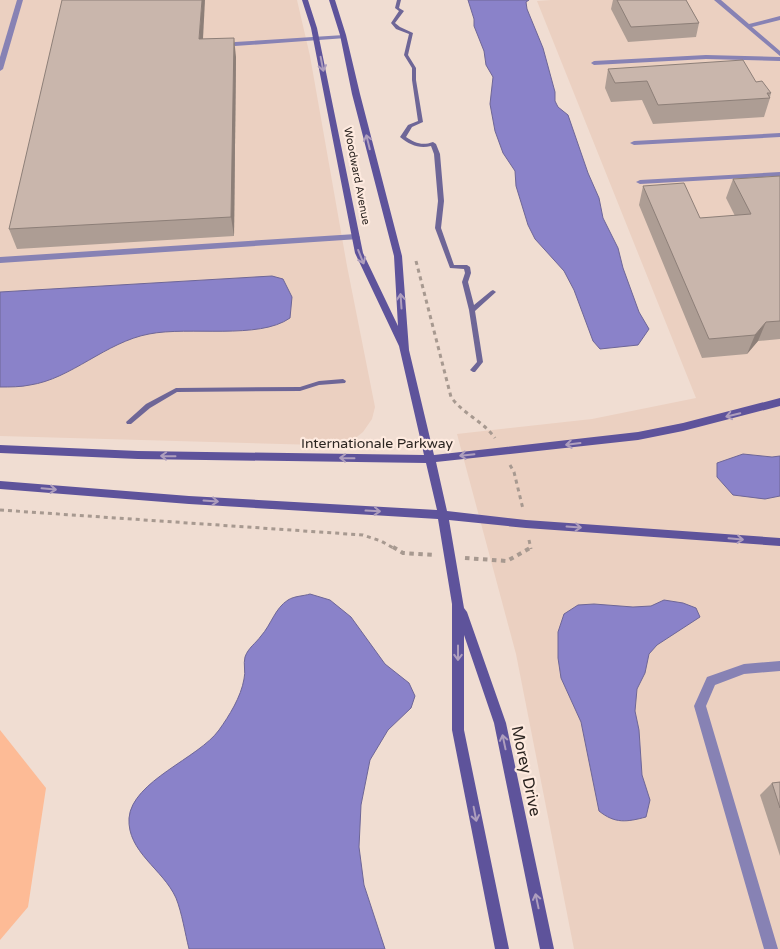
<svg xmlns="http://www.w3.org/2000/svg" width="780" height="949" font-family="'Varela Round',sans-serif">
	<style>
		.built { fill: #ebd0c1 }
		.green { fill: #fdbb96 }
		.water { fill: #8a82c9; stroke: #6e6697 }
		.lines { fill: none; stroke-linecap: round; stroke-linejoin: round }
		.stream { fill: #6e6697; fill-rule: evenodd }
		.path-far1 { stroke: #a79990; stroke-width: 3; stroke-dasharray: 4 4; stroke-linecap: butt }
		.path { stroke: #a79990; stroke-width: 4; stroke-dasharray: 4.5 4.5; stroke-linecap: butt }
		.lane { fill: #8782b4; fill-rule: evenodd }
		.secondary { fill: #5e539b; fill-rule: evenodd }
		.wall { fill: #ad9d94 }
		.shaded-wall { fill: #8d7f78 }
		.building { fill: #c9b6ac; stroke: #8d7f78 }
		.oneway { stroke: #ae9ebd }
		.labels { text-anchor: middle; dominant-baseline: central; stroke-width: 4.5; stroke-linejoin: round; paint-order: stroke }
		.far-street-label { font-size: 11px; fill: #2d2622; stroke: #feeadf }
		.street-label { font-size: 14px; fill: #2d2622; stroke: #feeadf }
		.near-street-label { font-size: 16px; fill: #2d2622; stroke: #feeadf }
	</style>
	<rect width="100%" height="100%" fill="#f0ddd2"/>
	<g class="built">
		<path d="M0,0h297l13,56 37,210 28,141 -3,12 -9,13 -10,8 -16,4 -19,1 -318,-9z"/>
		<path d="M551,0h229v949h-206l-58,-295 -59,-220 135,-15 104,-21 -159,-397z"/>
	</g>
	<path class="green" d="M0,730l46,58 -18,119 -28,33z"/>
	<g class="water">
		<path d="M468,0h61l-3,2 1,7 16,39 12,44v9l3,6 10,8 20,58 11,25 4,20 15,30 5,20 16,44 10,17 -11,16 -38,4 -7,-8 -19,-51 -10,-19 -29,-32 -7,-14 -12,-39 -1,-15 -12,-18 -8,-22 -5,-27 3,-27 -7,-12 -2,-14 -10,-25v-7z"/>
		<path d="M272,276l11,3 9,18 -2,21c-31,22 -101,8 -141,16 -43,8 -78,45 -119,51 -9,2 -20,2 -30,2v-95z"/>
		<path d="M743,454l29,3 8,-1v40l-15,3 -32,-4 -16,-18v-14z"/>
		<path d="M310,594l20,6 21,17 34,47 24,19 6,13 -4,12 -23,22 -18,30 -9,45 -2,42 5,38 21,64h-196c-4,-16 -7,-36 -13,-51 -13,-29 -49,-46 -47,-80 3,-37 70,-60 90,-88 10,-14 22,-33 25,-51 2,-7 -1,-15 1,-22 3,-9 11,-14 16,-21 10,-11 14,-28 27,-36 6,-4 16,-4 22,-6z"/>
		<path d="M664,600l19,3 13,5 4,9 -43,28 -8,9 -4,19 -8,16 -2,22 4,19 3,45 8,25 -4,17c-19,5 -31,7 -47,-6l-18,-89 -20,-44 -3,-20v-26l6,-18 14,-9 16,-1 39,3 18,-1z"/>
	</g>
	<g class="lines">
		<g class="stream">
			<path d="M397,0h4l-2,8 5,3 -9,12 5,4 13,6 -5,22 8,13v12l7,42 -11,5 -6,10c9,6 16,9 27,5l3,2 4,10 4,47 -3,27 13,37h13l3,2 1,6 -3,9 6,23 17,-14 2,-1 3,2 -21,19 8,51 -8,10h-2l-3,-2 7,-8 -8,-52 -7,-28 3,-9 -1,-4 -14,-1 -15,-40 3,-27 -4,-47 -3,-8c-12,3 -21,-1 -31,-9l8,-12 10,-4 -6,-41v-12l-8,-13 5,-21 -13,-5 -5,-6 8,-12 -4,-3z"/>
			<path d="M343,379l3,2 -1,2 -26,2 -19,6 -123,1 -27,16 -19,16h-4l-1,-2 20,-18 30,-16 124,-1 19,-6z"/>
		</g>
		<g class="path-far1">
			<path d="M416,261l35,136c12,17 32,24 44,41"/>
			<path d="M510,465l4,7 9,37"/>
			<path d="M0,510l363,25 18,6 14,8"/>
			<path d="M529,540l2,9"/>
		</g>
		<g class="path">
			<path d="M393,547l10,6 31,2"/>
			<path d="M465,558l42,3 25,-14"/>
		</g>
		<g class="lane">
			<path d="M17,0h6l-20,69 -3,2v-14z"/>
			<path d="M714,0h7l28,24 31,-8v4l-28,7 28,24v5z"/>
			<path d="M344,35l2,1v2l-111,8 -3,-2 3,-2z"/>
			<path d="M706,55l74,2v4l-74,-2 -112,6 -3,-2 3,-2z"/>
			<path d="M780,133v4l-146,8 -4,-2 4,-2z"/>
			<path d="M780,172v4l-140,8 -4,-2 4,-2z"/>
			<path d="M356,234l4,3 -1,2 -359,24v-6z"/>
			<path d="M780,661v10l-36,3 -29,11 -9,21 72,243h-14l-70,-243 13,-29 37,-13z"/>
		</g>
		<path class="secondary" d="M302,0h6l9,28 46,225 35,73 -4,-70 -42,-162 -12,-59 -11,-35h6l11,35 14,59 42,162 7,94 25,105 204,-23 45,-9 97,-25v8l-97,25 -45,9 -202,22 11,49 79,9 254,18v8l-254,-18 -77,-8 15,88 3,4 39,111 48,226h-14l-46,-226 -30,-88v95l45,219h-14l-43,-219v-126l-14,-85 -249,-15 -189,-15v-8l189,15 248,14 -11,-47 -288,-4 -138,-6v-8l138,6 286,4 -25,-109 -44,-93 -44,-225z"/>
	</g>
	<g class="wall">
		<path d="M613,0h73l13,23 -3,14 -68,5 -17,-33z"/>
		<path d="M203,39l33,18 -2,179 -217,13 -8,-20z"/>
		<path d="M608,69l163,24 -1,4v1l-6,19 -111,7 -11,-24 -31,2 -6,-14z"/>
		<path d="M780,176v163l-22,2 -11,13 -45,4 -63,-153 4,-19 57,32 35,-2 -9,-18 7,-19z"/>
		<path d="M780,782v74l-20,-61 12,-12z"/>
	</g>
	<g class="shaded-wall">
		<path d="M202,0h3l-3,58 -3,-19z"/>
		<path d="M234,38l2,19 -2,179 -3,-19z"/>
		<path d="M766,322l-8,19 -11,13 8,-19z"/>
	</g>
	<g class="building">
		<path d="M62,0h140l-3,39 35,-1 -3,179 -222,12z"/>
		<path d="M617,0h69l13,23 -68,4z"/>
		<path d="M743,60l13,22 6,-1 9,12h-4l3,5 -112,7 -11,-24 -32,2 -7,-14z"/>
		<path d="M780,176v145l-14,1 -11,13 -46,4 -66,-153 41,-3 16,35 51,-4 -18,-35z"/>
		<path d="M780,782v26l-8,-25z"/>
	</g>
	<defs><path id="oneway-shaft" d="M-6 0H5M1.5-3L5.5 0L1.5 3" fill="none" stroke-width="1.6" stroke-linecap="round" stroke-linejoin="round" transform="scale(1.25)"/></defs>
	<g class="oneway">
		<use href="#oneway-shaft" transform="translate(322 64) rotate(79)"/>
		<use href="#oneway-shaft" transform="translate(368 142) rotate(-104)"/>
		<use href="#oneway-shaft" transform="translate(361 257) rotate(68)"/>
		<use href="#oneway-shaft" transform="translate(401 301) rotate(-94)"/>
		<use href="#oneway-shaft" transform="translate(733 415) rotate(166)"/>
		<use href="#oneway-shaft" transform="translate(573 444) rotate(173)"/>
		<use href="#oneway-shaft" transform="translate(467 455) rotate(174)"/>
		<use href="#oneway-shaft" transform="translate(168 456) rotate(-179)"/>
		<use href="#oneway-shaft" transform="translate(347 458) rotate(-179)"/>
		<use href="#oneway-shaft" transform="translate(49 489) rotate(5)"/>
		<use href="#oneway-shaft" transform="translate(211 501) rotate(4)"/>
		<use href="#oneway-shaft" transform="translate(373 511) rotate(3)"/>
		<use href="#oneway-shaft" transform="translate(574 527) rotate(4)"/>
		<use href="#oneway-shaft" transform="translate(736 539) rotate(5)"/>
		<use href="#oneway-shaft" transform="translate(458 653) rotate(90)"/>
		<use href="#oneway-shaft" transform="translate(504 742) rotate(-102)"/>
		<use href="#oneway-shaft" transform="translate(475 814) rotate(79)"/>
		<use href="#oneway-shaft" transform="translate(537 901) rotate(-102)"/>
	</g>
	<g class="labels">
		<g class="far-street-label">
			<text transform="translate(357 176) rotate(79)">Woodward Avenue</text>
		</g>
		<g class="street-label">
			<text x="377" y="443">Internationale Parkway</text>
		</g>
		<g class="near-street-label">
			<text transform="translate(526 771) rotate(78)">Morey Drive</text>
		</g>
	</g>
</svg>
